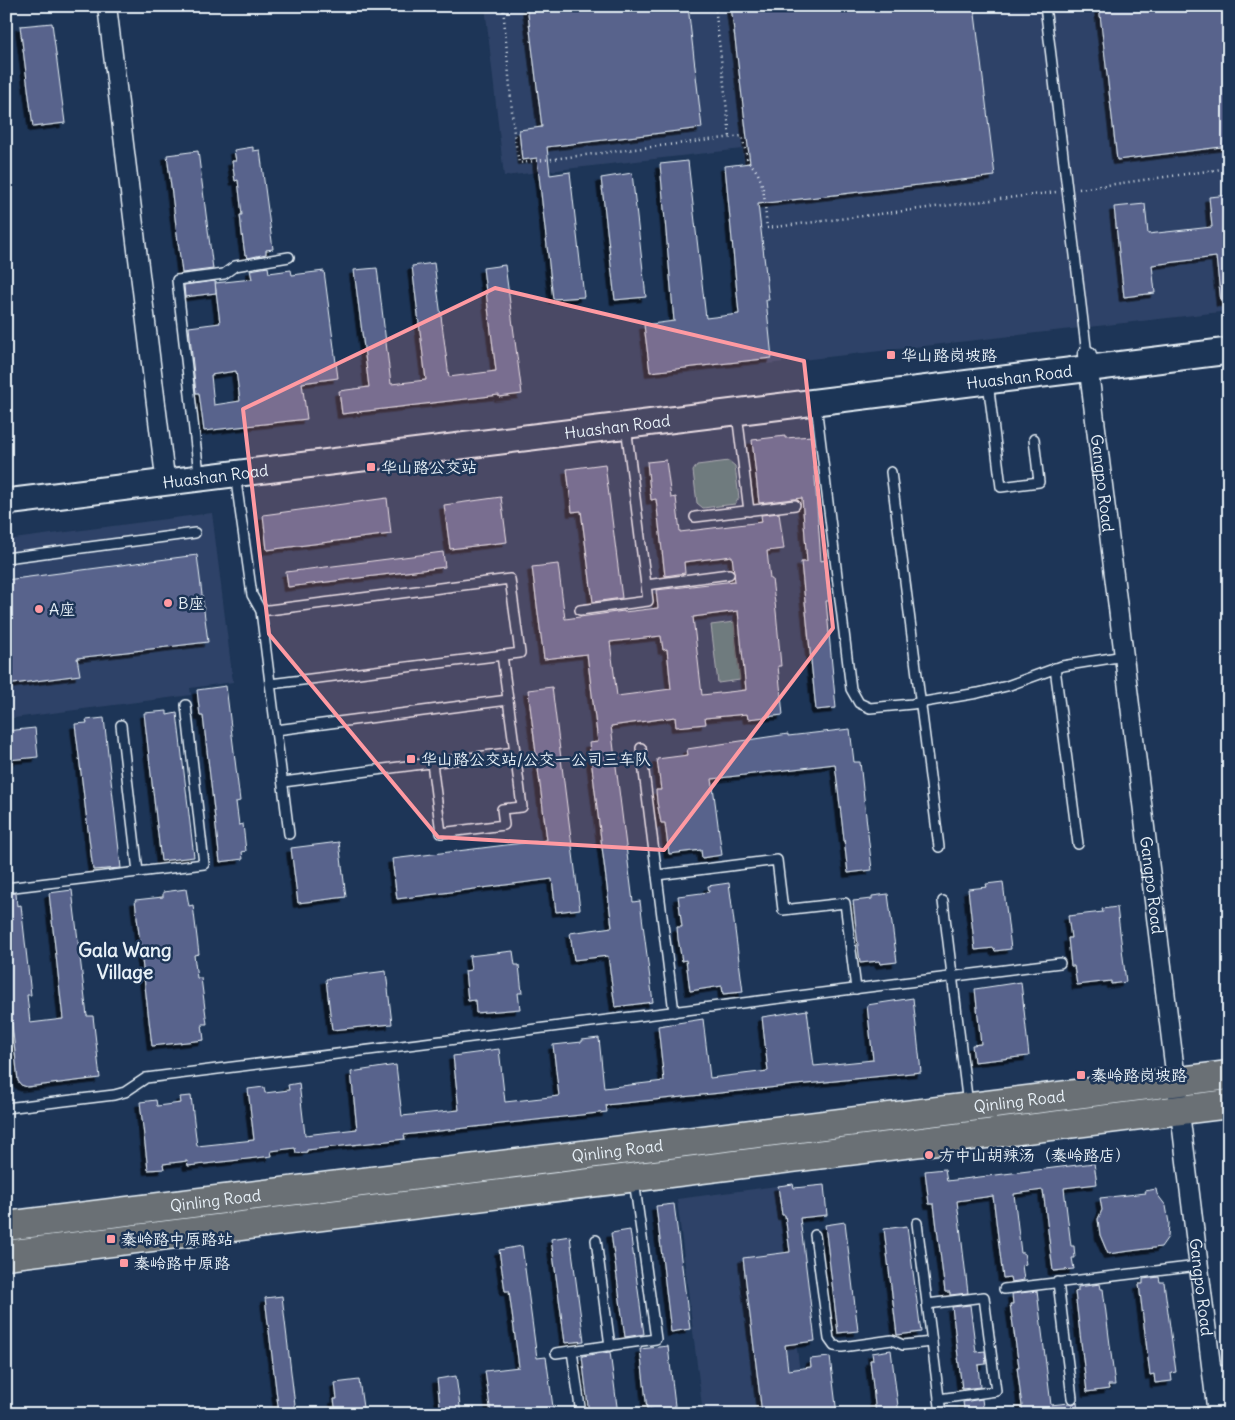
<svg xmlns="http://www.w3.org/2000/svg" width="1235" height="1420" font-family="Delius,'LXGW WenKai TC',sans-serif">
	<style>
		.built { fill: #2f4367 }
		.green { fill: #4c7376; stroke: #9ab2b7 }
		.building { fill: #58648c; stroke: #e8f1f8; fill-rule: evenodd; filter: url(#shadow) }
		.lines { fill: none; stroke-linecap: round; stroke-linejoin: round }
		.lane-casing { stroke: #e8f1f8; stroke-width: 12 }
		.street-casing { stroke: #e8f1f8; stroke-width: 21 }
		.secondary-casing { stroke: #e8f1f8; stroke-width: 29 }
		.primary-casing { stroke: #e8f1f8; stroke-width: 31 }
		.path { stroke: #e8f1f8; stroke-width: 2.5; stroke-dasharray: 1 4; stroke-linecap: butt }
		.lane { stroke: #1d3557; stroke-width: 9 }
		.street { stroke: #1d3557; stroke-width: 18 }
		.secondary { stroke: #1d3557; stroke-width: 25 }
		.primary { stroke: #6a7074; stroke-width: 28 }
		.marked { fill: #ff9aa2; fill-opacity: 0.2; stroke: #ff9aa2; stroke-width: 4; stroke-linejoin: round }
		.poi-dot { fill: #ff9aa2; stroke: #1d3557; stroke-width: 2 }
		.labels { text-anchor: middle; dominant-baseline: central; stroke-width: 5; stroke-linejoin: round; paint-order: stroke }
		.poi-label { font-size: 16px; fill: #e8f1f8; stroke: #1d3557; text-anchor: start }
		.street-label { font-size: 16px; fill: #e8f1f8; stroke: #1d3557 }
		.quarter-label { font-size: 19px; font-weight: bold; fill: #e8f1f8; stroke: #1d3557 }
	</style>
	<defs>
		<filter id="shadow"><feDropShadow dx="-4.5" dy="4.5" stdDeviation="0" flood-color="#0009"/></filter>
	</defs>
	<rect width="100%" height="100%" fill="#1d3557"/>
	<filter id="ink" filterUnits="userSpaceOnUse"><feTurbulence type="fractalNoise" baseFrequency=".02" numOctaves="2"/><feDisplacementMap in="SourceGraphic" scale="10" xChannelSelector="R" yChannelSelector="G"/><feConvolveMatrix kernelMatrix="1 2 1 2 8 2 1 2 1" color-interpolation-filters="sRGB"/></filter>
	<g filter="url(#ink)">
		<g class="built">
			<path d="M485,6h744v305l-462,53 -25,-215 -238,27z"/>
			<path d="M212,513l21,169 -43,6 1,7 -185,24v-179z"/>
			<path d="M777,1186l28,228h-102l-26,-215z"/>
		</g>
		<g class="green">
			<path d="M729,461l6,5 4,32 -4,6 -32,4 -6,-5 -4,-32 4,-6z"/>
			<path d="M734,622l6,58 -22,3 -7,-58z"/>
		</g>
		<g class="building">
			<path d="M527,6h161l14,122 -155,19 3,28 20,-3 14,125 -31,2 -16,-141 -15,2 -3,-30 23,-3z"/>
			<path d="M731,6h243l21,170 -237,28 11,96h-3l6,58 -122,14 -6,-47 30,-4 -14,-157 28,-3 18,157 33,-4 -14,-148 25,-3z"/>
			<path d="M1099,6h130v140l-112,14z"/>
			<path d="M52,23l13,100 -32,4 -13,-101z"/>
			<path d="M253,147v4l7,-1 13,99 -7,1v4l-18,4 -1,-3h-2l-3,-21 -2,-19h2l-4,-35 -3,1 -3,-20h4l-2,-11z"/>
			<path d="M198,151l15,118 -31,4 -15,-118z"/>
			<path d="M632,173l14,124 -31,3 -14,-122z"/>
			<path d="M1229,195v107h-8l-5,-45 -64,8 3,28 -31,4 -10,-90 31,-3 3,30 64,-7 -3,-30z"/>
			<path d="M434,263l15,114 47,-6 -13,-103 22,-3 17,129 -23,3v-2l-157,19 -3,-23 30,-4 -15,-117 23,-2 14,116 35,-4 -14,-114z"/>
			<path d="M268,267l1,6 22,-3 1,5 32,-4 14,107 -36,5 5,36 -103,12 -5,-38h-3l-7,-66 31,-4 -5,-40 37,-4 -2,-9zM236,371l4,30 -26,4 -3,-30z"/>
			<path d="M215,281l1,12 -31,4 -1,-12z"/>
			<path d="M785,436v2l27,-2 9,125 4,-1 4,41h-3l10,107 -20,2 -15,-148h6l-5,-64 -43,5 -7,-63z"/>
			<path d="M666,460l5,38 5,-1 4,35 82,-10 -1,-7 18,-2 5,36 -17,2 3,28h2l4,32 5,55h-3l5,49 -35,4 -1,-5 -42,4 1,6 -30,3 -1,-10 -64,9 22,176 7,-1 13,101 -38,5 -7,-51 -34,4 -4,-27 42,-6 -23,-184 9,-1 -11,-88 -43,5 -12,-92 26,-3 7,55 59,-8v1l34,-4 -2,-18 79,-9 -3,-25 -48,6 1,11 -20,3 -9,-77 -5,1 -4,-38zM738,611l8,79 -44,5 -9,-78zM661,636l2,14 4,-1 4,40 -54,7 -7,-54z"/>
			<path d="M605,464l17,134 -29,4 -12,-91 -9,1 -5,-43z"/>
			<path d="M501,497l6,45 -57,7 -6,-44z"/>
			<path d="M387,498l4,36 -124,16 -4,-35z"/>
			<path d="M443,552l2,15 -157,20 -2,-15z"/>
			<path d="M197,555l11,87 -131,16 3,17 -74,10v-105z"/>
			<path d="M226,686l14,115 -4,1 3,23 4,-1 3,27 -4,1 1,7 -23,3 -17,-146h-3l-3,-26z"/>
			<path d="M552,687l28,222 -24,3 -4,-33 -155,20 -5,-40 155,-19 -19,-150z"/>
			<path d="M167,711v4l10,-2 17,144 -33,4 -17,-148z"/>
			<path d="M104,718l17,150 -28,2 -18,-146 12,-1 -1,-3z"/>
			<path d="M35,728l3,29 -29,3 -3,-14v-15z"/>
			<path d="M850,729l4,33h6l12,108 -24,3 -13,-109 -123,15 10,76 -20,3 -1,-8 -32,4 -4,-31h-4l-4,-21 -1,-12h5l-4,-31 31,-4 -1,-6 101,-15v2z"/>
			<path d="M339,842l7,55 -48,6 -7,-55z"/>
			<path d="M1003,882l8,67 -16,2 -1,-3 -19,2 -7,-61 19,-2 -1,-3z"/>
			<path d="M729,883l14,109 -20,2 -1,-8 -32,5 -4,-31 -4,1 -4,-22 -1,-12h5l-4,-31 31,-4 -1,-6z"/>
			<path d="M186,889l3,17 4,-1 6,49 -5,1 3,23h4l6,46h-5l2,16 -52,6 -17,-146 28,-3v-5z"/>
			<path d="M72,890l15,126h6l7,62 -73,9 -6,-2 -3,-4 -8,-76 -4,1v-112l10,-1 1,13 4,-1 10,90h-4l3,28 33,-4 -14,-126z"/>
			<path d="M888,894l9,68 -17,2 -1,-3 -19,2 -7,-62 19,-2v-3z"/>
			<path d="M1117,907l9,75 -15,2v-3l-34,4 -3,-19h-3l-3,-28h3l-3,-22 35,-4 -1,-3z"/>
			<path d="M513,951l2,14h4l3,28h-4l2,16 -44,4 -1,-13 -7,1 -3,-30 6,-1 -2,-14z"/>
			<path d="M386,971l6,53 -60,6 -6,-51z"/>
			<path d="M1021,982l8,74 -55,6 -2,-17 9,-1 -6,-55z"/>
			<path d="M913,998l8,74 -315,33 1,7 -203,23 1,4 -98,11v2l-11,1 -1,-5 -24,3 1,5 -16,2 -68,8 -1,-5 -24,3 1,5 -16,1 -8,-68 16,-2 1,6 24,-3 -1,-6 11,-1 6,50 57,-6 -6,-51 16,-2 1,6 24,-3 -1,-5 11,-2 6,52 52,-6 -6,-57 45,-7 6,51 57,-6 -6,-54 30,-4v-1l16,-2 6,53 54,-6 -6,-51 29,-3v-2l17,-2 5,50 60,-7 -6,-55 45,-7 7,59 58,-7 -6,-54 45,-7 7,56 59,-6 -6,-55z"/>
			<path d="M1094,1163l3,21 -33,4 7,58h3l1,12h-3l2,11 -21,2 -10,-81 -29,4 7,59h3l2,11 -4,1 2,15 -13,2 -1,-5 -7,1 -10,-82 -36,5 11,92 -18,2v-3h-5l-11,-88h-5l-4,-33 20,-2 2,12z"/>
			<path d="M793,1184l1,4 30,-3 3,30 -27,3 15,123 -30,4 3,25 23,-3 -1,-8 20,-2 7,57h-75l-19,-156 47,-6 -5,-37h-3l-4,-29z"/>
			<path d="M1156,1189l1,5 9,12 3,17 -1,14 -7,10 -53,7 -8,-19 -2,-16 4,-9 -2,-12 46,-5 -1,-2z"/>
			<path d="M674,1204l16,125 -19,3 -15,-126z"/>
			<path d="M845,1222l13,109 -20,2 -13,-108z"/>
			<path d="M907,1226l14,106 -24,3 -13,-106z"/>
			<path d="M630,1230l14,104 -19,3 -14,-104z"/>
			<path d="M570,1236l14,105 -19,2 -14,-104z"/>
			<path d="M522,1246l15,112 9,-1 8,57h-63l-6,-43 34,-4 -10,-76h-4l-6,-41z"/>
			<path d="M1159,1277l1,5h4l12,90 -5,1 1,8 -17,2 -1,-9 -4,1 -11,-91h4v-5z"/>
			<path d="M1100,1284l1,5h2l12,96h-7l1,4 -22,3 -12,-100 3,-1v-4z"/>
			<path d="M1037,1291l14,114 18,-2 4,1 4,-2 1,12h-55l-6,-47h2l-9,-63h3l-1,-10z"/>
			<path d="M282,1296l14,118h-17l-14,-116z"/>
			<path d="M970,1305l6,47 9,-1 1,13 -8,1 2,22 -18,2 -10,-82z"/>
			<path d="M668,1346l8,68h-24l-1,-5h-4l-7,-60z"/>
			<path d="M891,1350l8,64h-23l-6,-54h3l-1,-7z"/>
			<path d="M610,1352l8,62h-29l-7,-58z"/>
			<path d="M456,1376l5,38h-20l-4,-35z"/>
			<path d="M359,1380l5,34h-28l-2,-15h3l-2,-16z"/>
			<path d="M982,1399l2,15h-19l-2,-12z"/>
		</g>
		<g class="lines">
			<g class="lane-casing">
				<g id="lane">
					<path d="M1045,6l42,349"/>
					<path d="M988,382l13,105 38,-5 -5,-43"/>
					<path d="M816,405l35,284 8,14 11,5 42,-4 66,-11 29,-7 55,-20 62,-10"/>
					<path d="M737,414l12,97"/>
					<path d="M198,465l-21,-185 47,-6 11,-8 54,-9"/>
					<path d="M891,472l48,375"/>
					<path d="M235,474l17,121 9,16 28,223"/>
					<path d="M695,517l100,-12"/>
					<path d="M6,558l189,-25"/>
					<path d="M646,585l83,-11"/>
					<path d="M580,610l68,-9 -22,-175"/>
					<path d="M261,611l249,-32 10,74 -250,31"/>
					<path d="M1055,668l23,176"/>
					<path d="M121,725l17,147"/>
					<path d="M276,730l232,-30"/>
					<path d="M641,748l33,264"/>
					<path d="M432,763l9,70 63,-8 -2,-16 20,-2 -7,-55"/>
					<path d="M283,782l232,-30 -13,-97"/>
					<path d="M657,875l120,-15 6,50 62,-7 11,86"/>
					<path d="M6,888l198,-24 -18,-159"/>
					<path d="M943,901l25,204"/>
					<path d="M6,1108l108,-13 11,-3 21,-14 914,-115"/>
					<path d="M917,1223l24,191"/>
					<path d="M815,1235l14,104 5,7 8,1 50,-7 11,5 29,-3"/>
					<path d="M596,1240l14,106"/>
					<path d="M1058,1282l14,116"/>
					<path d="M1004,1289l194,-23"/>
					<path d="M927,1304l57,-7 12,94 -57,8"/>
					<path d="M572,1351l9,63"/>
					<path d="M556,1353l100,-14 -22,-159"/>
					<path d="M1212,1372l17,-2"/>
				</g>
			</g>
			<g class="street-casing">
				<g id="street">
					<path d="M107,6l57,463"/>
					<path id="s1" d="M1087,355l130,1059"/>
				</g>
			</g>
			<g class="secondary-casing">
				<g id="secondary">
					<path id="s2" d="M6,502l1223,-151"/>
				</g>
			</g>
			<g class="primary-casing">
				<g id="primary">
					<path id="s3" d="M6,1226l1223,-151"/>
					<path d="M6,1255l1223,-151"/>
				</g>
			</g>
			<g class="path">
				<path d="M503,6l11,128 5,29 223,-27 6,26c19,14 16,44 19,66l289,-36"/>
				<path d="M715,6l15,131"/>
				<path d="M1079,189l150,-21"/>
			</g>
			<use href="#lane" class="lane"/>
			<use href="#street" class="street"/>
			<use href="#secondary" class="secondary"/>
			<use href="#primary" class="primary"/>
		</g>
	</g>
	<path class="marked" d="M495,288l309,73 29,267 -169,222 -226,-13 -169,-203 -26,-225z"/>
	<g class="poi-dot">
		<rect x="886" y="350" width="10" height="10" rx="2.5"/>
		<rect x="366" y="462" width="10" height="10" rx="2.5"/>
		<circle cx="168" cy="603" r="5"/>
		<circle cx="39" cy="609" r="5"/>
		<rect x="406" y="754" width="10" height="10" rx="2.5"/>
		<rect x="1076" y="1070" width="10" height="10" rx="2.5"/>
		<circle cx="929" cy="1155" r="5"/>
		<rect x="106" y="1234" width="10" height="10" rx="2.5"/>
		<rect x="119" y="1258" width="10" height="10" rx="2.5"/>
	</g>
	<g class="labels">
		<g class="poi-label">
			<text x="901" y="355">华山路岗坡路</text>
			<text x="381" y="467">华山路公交站</text>
			<text x="178" y="603">B座</text>
			<text x="49" y="609">A座</text>
			<text x="421" y="759">华山路公交站/公交一公司三车队</text>
			<text x="1091" y="1075">秦岭路岗坡路</text>
			<text x="939" y="1155">方中山胡辣汤（秦岭路店）</text>
			<text x="121" y="1239">秦岭路中原路站</text>
			<text x="134" y="1263">秦岭路中原路</text>
		</g>
		<g class="street-label">
			<text stroke="none"><textPath href="#s2" startOffset="1021">Huashan Road</textPath></text>
			<text stroke="none"><textPath href="#s2" startOffset="616">Huashan Road</textPath></text>
			<text stroke="none"><textPath href="#s2" startOffset="211">Huashan Road</textPath></text>
			<text stroke="none"><textPath href="#s1" startOffset="129">Gangpo Road</textPath></text>
			<text stroke="none"><textPath href="#s1" startOffset="534">Gangpo Road</textPath></text>
			<text stroke="none"><textPath href="#s3" startOffset="1021">Qinling Road</textPath></text>
			<text stroke="none"><textPath href="#s3" startOffset="616">Qinling Road</textPath></text>
			<text stroke="none"><textPath href="#s3" startOffset="211">Qinling Road</textPath></text>
			<text stroke="none"><textPath href="#s1" startOffset="939">Gangpo Road</textPath></text>
		</g>
		<g class="quarter-label">
			<text x="125" y="950">Gala Wang<tspan x="125" dy="22">Village</tspan></text>
		</g>
	</g>
	<rect width="1235" height="1420" fill="none" stroke="#1d3557" stroke-width="25"/>
	<rect x="12" y="12" width="1210" height="1395" fill="none" stroke="#e8f1f8" stroke-width="2" filter="url(#ink)"/>
</svg>
